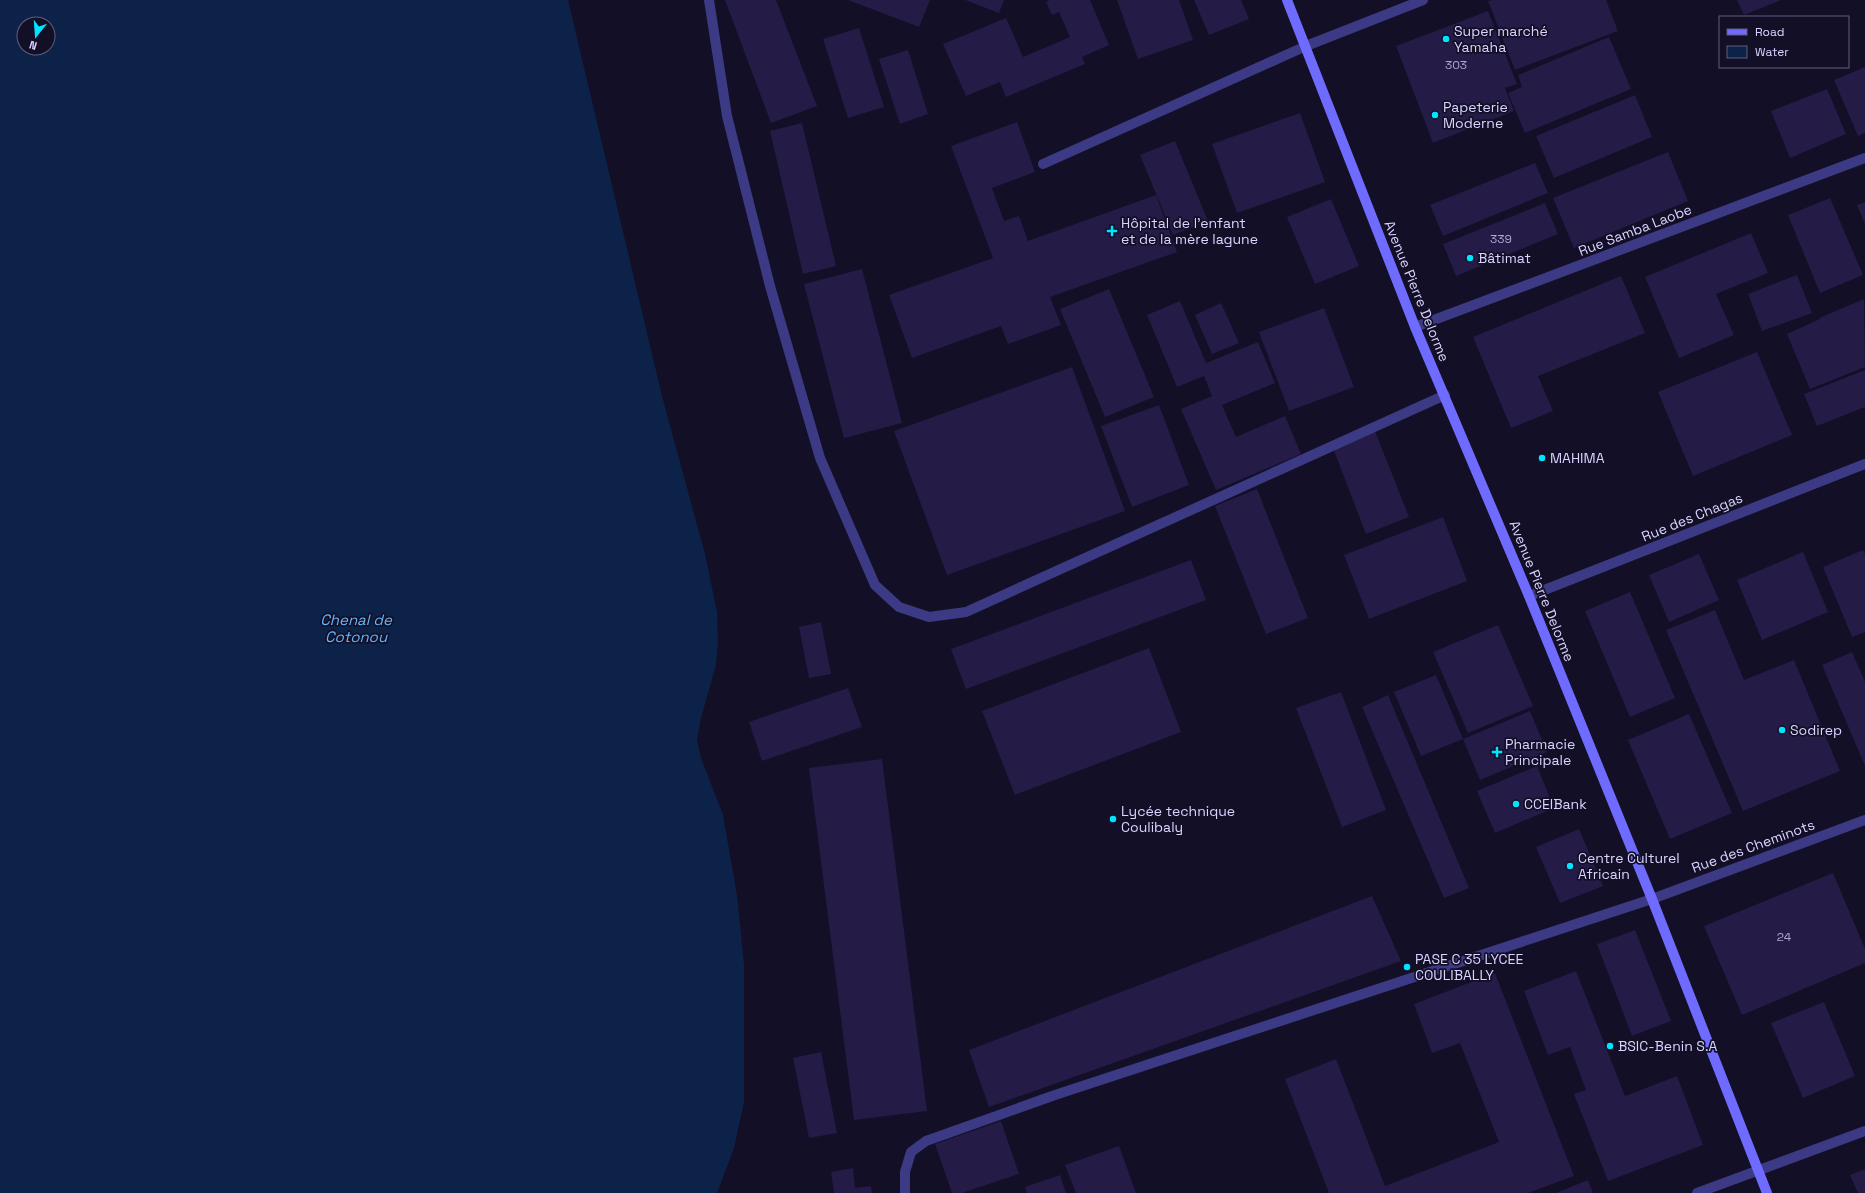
<svg xmlns="http://www.w3.org/2000/svg" width="1865" height="1193" font-family="'Space Grotesk',sans-serif">
	<style>
		.water { fill: #0c2248; fill-rule: evenodd }
		.building { fill: #241b47 }
		.lines { fill: none; stroke-linecap: round; stroke-linejoin: round }
		.service { stroke: #3d3a85; stroke-width: 10 }
		.minor { stroke: #3d3a85; stroke-width: 10 }
		.tertiary { stroke: #3d3a85; stroke-width: 10 }
		.secondary { stroke: #6f6bff; stroke-width: 10 }
		.poi-dot { fill: #00e5ff; stroke: #130f26; stroke-width: 1.5 }
		.labels { text-anchor: middle; dominant-baseline: central; stroke-width: 3.5; stroke-linejoin: round; paint-order: stroke }
		.number-label { font-size: 12px; fill: #aca6d1 }
		.poi-label { font-size: 14px; fill: #d9d4ff; stroke: #130f26; text-anchor: start }
		.street-label { font-size: 14px; fill: #d9d4ff; stroke: #130f26 }
		.water-label { font-size: 15px; font-style: italic; fill: #62b6ff; stroke: #130f26 }
	</style>
	<rect width="100%" height="100%" fill="#130f26"/>
	<path class="water" d="M0,0h568l94,396 43,158 12,58 1,31 -2,22 -15,53 -4,22 4,18 22,57 14,80 7,69v138l-10,46 -17,45h-717zM24,24h24v24h-24z"/>
	<g class="building">
		<path d="M725,0h51l41,106 -46,17z"/>
		<path d="M848,0h82l-11,27z"/>
		<path d="M965,0h39l-5,13z"/>
		<path d="M1049,0h41l19,45 -27,12 3,7 -79,33 -6,-15 -34,14 -23,-52 63,-26 17,39 47,-20 -11,-25 -7,3 -6,-13z"/>
		<path d="M1117,0h62l14,40 -55,19z"/>
		<path d="M1194,0h47l8,19 -40,16z"/>
		<path d="M1492,0h114l12,31 -103,39 -27,-69z"/>
		<path d="M1737,0h44l-37,15z"/>
		<path d="M1488,11l29,73 -12,4 9,23 -81,32 -37,-97z"/>
		<path d="M859,28l25,79 -36,11 -25,-79z"/>
		<path d="M1609,37l22,52 -106,44 -17,-40 14,-6 -4,-12z"/>
		<path d="M908,50l20,64 -28,10 -21,-65z"/>
		<path d="M1865,67v66l-7,3 -24,-56z"/>
		<path d="M1827,89l19,45 -56,24 -19,-47z"/>
		<path d="M1635,95l17,42 -98,41 -18,-42z"/>
		<path d="M1300,113l25,69 -88,31 -25,-69z"/>
		<path d="M1017,122l18,50 -43,16 12,33 15,-5 9,25 128,-46 21,57 -127,45 11,28 -53,19 -7,-18 -89,32 -23,-63 104,-37 -42,-112z"/>
		<path d="M802,123l34,143 -33,8 -33,-143z"/>
		<path d="M1175,141l33,80 -35,14 -33,-80z"/>
		<path d="M1668,152l20,49 -114,47 -21,-50z"/>
		<path d="M1535,163l13,30 -105,43 -13,-31z"/>
		<path d="M1830,198l33,77 -43,18 -32,-78z"/>
		<path d="M1331,199l28,67 -44,18 -28,-67z"/>
		<path d="M1865,202v22l-8,-19z"/>
		<path d="M1545,203l13,31 -102,42 -13,-32z"/>
		<path d="M1751,233l17,40 -52,21 18,41 -55,23 -34,-81z"/>
		<path d="M862,269l40,154 -58,15 -40,-154z"/>
		<path d="M1797,275l15,38 -50,18 -14,-37z"/>
		<path d="M1621,276l24,57 -107,43 15,35 -42,17 -38,-91z"/>
		<path d="M1109,289l45,108 -49,20 -45,-108z"/>
		<path d="M1864,299l1,68 -55,22 -23,-55 33,-15 -1,-1z"/>
		<path d="M1180,301l26,62 52,-21 17,41 -53,22 14,32 49,-21 16,38 -85,36 -35,-81 31,-13 -8,-20 -27,11 -30,-72z"/>
		<path d="M1221,303l18,40 -27,11 -17,-39z"/>
		<path d="M1324,308l30,79 -65,24 -30,-79z"/>
		<path d="M1757,352l35,83 -99,41 -35,-84z"/>
		<path d="M1072,367l53,144 -178,64 -53,-144z"/>
		<path d="M1865,370v37l-48,19 -13,-32z"/>
		<path d="M1159,405l30,80 -57,22 -31,-81z"/>
		<path d="M1375,431l34,86 -43,17 -33,-86z"/>
		<path d="M1257,489l51,129 -42,16 -51,-128z"/>
		<path d="M1443,517l24,64 -98,38 -25,-64z"/>
		<path d="M1863,550l2,4v78l-13,5 -29,-70z"/>
		<path d="M1803,552l25,60 -66,28 -25,-60z"/>
		<path d="M1699,554l20,46 -50,22 -20,-47z"/>
		<path d="M1191,560l15,40 -240,89 -15,-40z"/>
		<path d="M1630,592l45,106 -45,19 -45,-106z"/>
		<path d="M1715,610l29,70 50,-20 46,111 -97,40 -77,-181z"/>
		<path d="M821,622l10,52 -22,4 -10,-51z"/>
		<path d="M1498,625l35,81 -65,27 -35,-81z"/>
		<path d="M1149,648l32,84 -166,63 -33,-84z"/>
		<path d="M1852,652l13,30v84l-43,-101z"/>
		<path d="M1436,675l27,64 -42,17 -27,-64z"/>
		<path d="M848,688l14,39 -100,34 -13,-39z"/>
		<path d="M1341,692l45,118 -44,17 -46,-119z"/>
		<path d="M1388,695l81,193 -25,10 -82,-191z"/>
		<path d="M1530,711l17,41 -67,28 -17,-41z"/>
		<path d="M1689,714l43,99 -62,26 -42,-99z"/>
		<path d="M882,759l45,352 -73,9 -45,-352z"/>
		<path d="M1537,766l17,42 -59,25 -18,-42z"/>
		<path d="M1579,829l24,57 -43,17 -24,-56z"/>
		<path d="M1833,873l32,76v14l-123,52 -38,-89z"/>
		<path d="M1372,896l29,65 -412,146 -20,-57z"/>
		<path d="M1635,930l36,91 -39,15 -35,-92z"/>
		<path d="M1576,971l49,125 52,-20 26,69 -95,36 -34,-87 12,-4 -16,-43 -22,8 -24,-64z"/>
		<path d="M1495,973l79,203 -46,17h-199l-44,-114 51,-20 49,127 114,-44 -39,-99 -28,10 -18,-49z"/>
		<path d="M1824,1002l31,74 -52,22 -32,-75z"/>
		<path d="M821,1052l16,81 -28,5 -16,-80z"/>
		<path d="M1001,1121l18,53 -57,19h-10l-17,-49z"/>
		<path d="M1119,1146l17,47h-60l-11,-28z"/>
		<path d="M853,1168l2,20 16,-2 1,7h-38l-3,-21z"/>
		<path d="M1865,1169v24h-7l-8,-18z"/>
		<path d="M1060,1175l6,18h-39l-2,-6z"/>
		<path d="M1588,1180l5,13h-37z"/>
	</g>
	<g class="lines">
		<g class="service">
			<path d="M709,0l18,116 43,170 50,172 55,127 24,22 30,10 37,-5 479,-217"/>
			<path d="M1043,164l263,-118"/>
		</g>
		<g class="minor">
			<path d="M1415,327l450,-169"/>
			<path d="M1529,596l336,-132"/>
			<path d="M905,1193v-21l6,-20 15,-11 129,-46 597,-196"/>
			<path d="M1697,1193l168,-62"/>
		</g>
		<g class="tertiary">
			<path d="M1306,46l117,-46"/>
			<path d="M1652,899l213,-79"/>
		</g>
		<path class="secondary" d="M1287,0l128,327 114,269 123,303 115,294"/>
	</g>
	<g class="poi-dot">
		<circle cx="1446" cy="39" r="4"/>
		<circle cx="1435" cy="115" r="4"/>
		<path d="M1110 225h4v4h4v4h-4v4h-4v-4h-4v-4h4z"/>
		<circle cx="1470" cy="258" r="4"/>
		<circle cx="1542" cy="458" r="4"/>
		<circle cx="1782" cy="730" r="4"/>
		<path d="M1495 746h4v4h4v4h-4v4h-4v-4h-4v-4h4z"/>
		<circle cx="1516" cy="804" r="4"/>
		<circle cx="1113" cy="819" r="4"/>
		<circle cx="1570" cy="866" r="4"/>
		<circle cx="1407" cy="967" r="4"/>
		<circle cx="1610" cy="1046" r="4"/>
	</g>
	<g class="labels">
		<g class="number-label">
			<text x="1456" y="65">303</text>
			<text x="1501" y="239">339</text>
			<text x="1784" y="937">24</text>
		</g>
		<g class="poi-label">
			<text x="1454" y="31">Super marché<tspan x="1454" dy="16">Yamaha</tspan></text>
			<text x="1443" y="107">Papeterie<tspan x="1443" dy="16">Moderne</tspan></text>
			<text x="1121" y="223">Hôpital de l'enfant<tspan x="1121" dy="16">et de la mère lagune</tspan></text>
			<text x="1478" y="258">Bâtimat</text>
			<text x="1550" y="458">MAHIMA</text>
			<text x="1790" y="730">Sodirep</text>
			<text x="1505" y="744">Pharmacie<tspan x="1505" dy="16">Principale</tspan></text>
			<text x="1524" y="804">CCEIBank</text>
			<text x="1121" y="811">Lycée technique<tspan x="1121" dy="16">Coulibaly</tspan></text>
			<text x="1578" y="858">Centre Culturel<tspan x="1578" dy="16">Africain</tspan></text>
			<text x="1415" y="959">PASE C 35 LYCEE<tspan x="1415" dy="16">COULIBALLY</tspan></text>
			<text x="1618" y="1046">BSIC-Benin S.A</text>
		</g>
		<g class="street-label">
			<text transform="translate(1635 230) rotate(-21)">Rue Samba Laobe</text>
			<text transform="translate(1417 291) rotate(68)">Avenue Pierre Delorme</text>
			<text transform="translate(1692 517) rotate(-22)">Rue des Chagas</text>
			<text transform="translate(1542 591) rotate(68)">Avenue Pierre Delorme</text>
			<text transform="translate(1753 846) rotate(-20)">Rue des Cheminots</text>
		</g>
		<g class="water-label">
			<text x="356" y="619">Chenal de<tspan x="356" dy="17">Cotonou</tspan></text>
		</g>
	</g>
	<rect x="1719" y="16" width="130" height="52" fill="#130f26" stroke="#625e7d"/>
	<rect x="1727" y="29" width="20" height="6" fill="#6f6bff" stroke="#625e7d"/>
	<text x="1755" y="36" font-size="12" fill="#d9d4ff">Road</text>
	<rect x="1727" y="46" width="20" height="12" fill="#0c2248" stroke="#625e7d"/>
	<text x="1755" y="56" font-size="12" fill="#d9d4ff">Water</text>
	<g transform="translate(36 36) rotate(197)"><circle r="19" fill="#130f26" stroke="#625e7d"/>
	<path d="M0-3L7 15L0 10L-7 15Z" fill="#00e5ff"/>
	<text y="-6" font-size="11" font-weight="bold" text-anchor="middle" fill="#d9d4ff">N</text>
	</g>
</svg>
